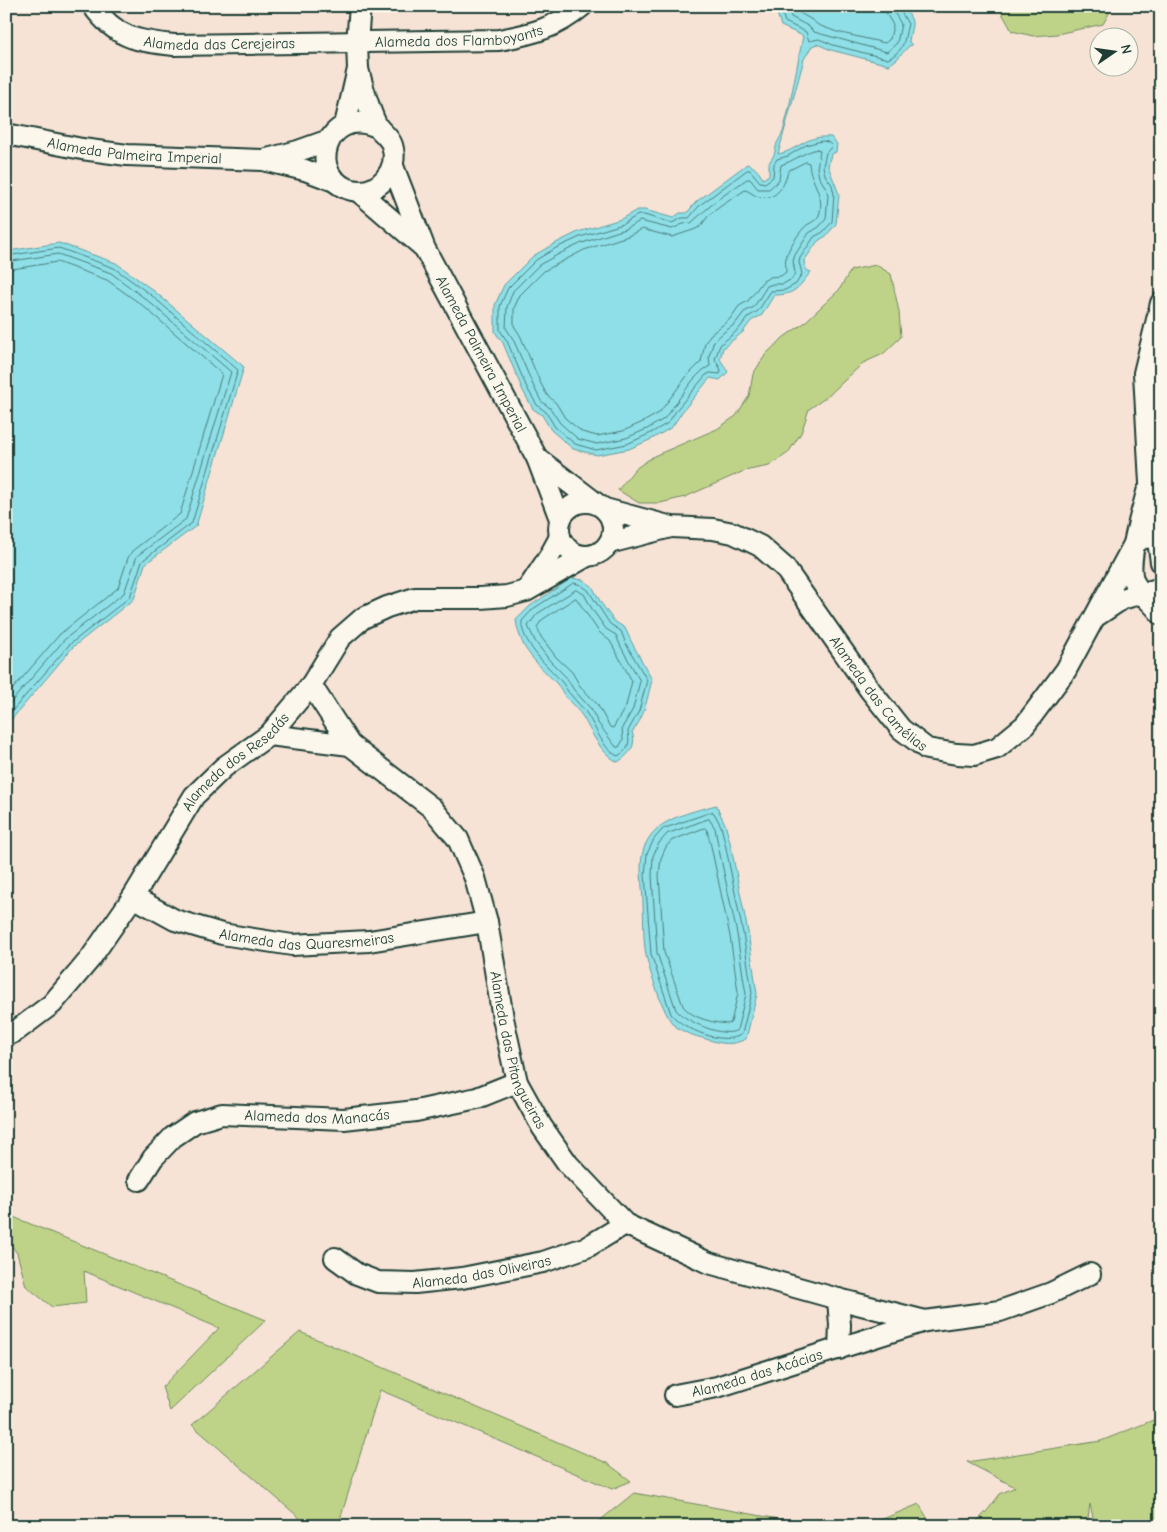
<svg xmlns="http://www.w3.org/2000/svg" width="1167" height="1532" font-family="'Comic Neue',sans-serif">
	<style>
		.green { fill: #bfd388; stroke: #6f885e }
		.water { fill: #8edfe7; stroke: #629e9f }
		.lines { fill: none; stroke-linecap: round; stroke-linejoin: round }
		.shore { stroke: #4b7e7c; stroke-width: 1 }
		.minor-casing { stroke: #1f3d34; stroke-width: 24 }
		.minor { stroke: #fbf7ec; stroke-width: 20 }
		.labels { text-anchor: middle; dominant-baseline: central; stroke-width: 5; stroke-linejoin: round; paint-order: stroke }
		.street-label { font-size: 15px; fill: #1f3d34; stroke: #fbf7ec }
	</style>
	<rect width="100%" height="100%" fill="#f6e3d6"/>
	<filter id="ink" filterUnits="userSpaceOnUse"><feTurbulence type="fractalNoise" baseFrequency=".02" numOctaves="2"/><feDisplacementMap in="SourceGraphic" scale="10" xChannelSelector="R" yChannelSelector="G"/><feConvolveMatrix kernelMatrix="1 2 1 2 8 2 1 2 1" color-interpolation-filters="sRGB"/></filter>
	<g filter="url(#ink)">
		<g class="green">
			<path d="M998,6h115l-10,18 -46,10 -24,2 -21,-5z"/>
			<path d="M876,265l15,9 8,38 2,25 -18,17 -20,9 -36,34 -18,12 -8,24 -13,20 -19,13 -25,5 -59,26 -25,6h-21l-21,-13 17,-21 19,-13 63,-27 19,-13 13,-20 4,-22 13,-20 18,-17 19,-13 36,-34 12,-20z"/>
			<path d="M6,1214l260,106 -96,91 -8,-24 57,-59 -135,-57 2,32 -34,4 -26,-21 -9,-33 -11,-14z"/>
			<path d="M300,1332l307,131 24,18 -19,8 -232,-99 -42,136h-29l-117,-101z"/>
			<path d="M1161,1417v109h-66l-5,-22 -3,22h-115l15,-15 13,-17 15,-7 -48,-25 134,-21z"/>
			<path d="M634,1493l184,33h-225z"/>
			<path d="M919,1504l13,22h-66z"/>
		</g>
		<g class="water">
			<path d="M779,6h125c12,21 8,13 5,36l3,3 -3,1 -12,13 -8,6 -58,-15 -14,-6 -5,2 -8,13 -26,95c21,-4 27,-19 53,-17l6,7 -1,8 -5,2 -3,12 11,28 -3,30 -10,12 -8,5 -14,20 2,9 5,2c-13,15 -15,23 -37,23l-12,20 -11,6 -8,11 -20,16 -3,11 8,13 -8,8 -10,-2 -28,34 -10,15 -20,12 -23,10 -32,6 -24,-6 -22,-19 -9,-15 -9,-6 -10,-18 -20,-48 -8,-11v-27l9,-20 29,-29 21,-12 24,-12 43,-13 16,-9h8l28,8 7,-5h7l9,-11 51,-38c8,2 12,8 16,15l6,-4v-12l5,-8 3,-12 6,-11 6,-24 14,-72 -22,-10 -4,-13z"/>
			<path d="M59,243l57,20 38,28 90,76 -48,159 -51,38 -11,35 -61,48 -67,79v-473l2,-2z"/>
			<path d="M572,578l11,2 9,6 9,17 13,18 11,7 6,13 21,39c-5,18 -7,37 -20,52 5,13 -2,22 -14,30 -17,-8 -26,-29 -35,-45 -4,-6 -10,-12 -15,-17 -5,-5 -7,-12 -11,-16 -11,-12 -25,-24 -33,-38 -4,-9 -7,-17 -8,-26l14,-14z"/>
			<path d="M716,805l9,19 5,18 18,90 9,62 -11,45c-15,7 -24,5 -40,0 -11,-3 -23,-6 -32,-14 -10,-9 -25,-55 -28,-70 -3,-16 -2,-33 -3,-50 0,-24 -8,-49 8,-70 14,-18 44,-24 65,-30z"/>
		</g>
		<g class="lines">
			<g class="shore">
				<path d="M783,6l-1,7 3,9 21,10 3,9 10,-2 14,6 55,14c18,-10 15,-17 20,-35l-8,-14v-4"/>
				<path d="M790,6l-1,6 2,5 17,9 6,6 73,20 10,-9 4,-19 -7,-12 -1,-6"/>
				<path d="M797,6l1,6 14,8 6,5 19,7 48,11 5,-4 3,-14 -6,-10 -1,-9"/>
				<path d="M822,141l6,1 4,4 -6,7 -3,13 2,9 7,10 2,9 -2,28 -9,10 -9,5 -14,21 -1,4 3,12 -6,10 -11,6 -14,1 -13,20 -10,6 -9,12 -19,16 -5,14 6,11 -1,4 -10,-1 -4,2 -28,33 -10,15 -19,11 -22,10 -31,6 -21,-6 -20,-17 -9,-15 -9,-7 -10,-17 -20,-47 -7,-11v-24l8,-18 28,-28 20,-12 24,-11 43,-13 15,-9h6l28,8 10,-5h7l11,-13 47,-35h3l10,12 5,1 8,-6 1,-13 3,-5 11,-3 18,-11z"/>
				<path d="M817,149l3,2 -3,17 2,9 7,11 2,7 -2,24 -7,8 -10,6 -14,22 -2,6 2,12 -3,6 -9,5h-10l-6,2 -13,21 -10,5 -9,12 -11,8 -10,9 -5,15 1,10 -7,4 -10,10 -29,39 -17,10 -21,9 -29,6 -19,-5 -18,-16 -10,-15 -9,-7 -8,-16 -20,-46 -7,-11 1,-21 6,-16 26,-26 20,-11 23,-11 43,-14 15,-8 32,8 11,-5 8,-1 26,-23 30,-21h3l8,10h11l10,-9 2,-15c13,-4 23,-13 36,-16z"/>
				<path d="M806,162l3,1c1,19 17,33 10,52 -2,5 -7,7 -12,10 -6,4 -19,24 -21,32 -1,5 0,10 0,15l-5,4 -11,1 -7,4 -15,20 -9,5 -9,13 -20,16 -5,8 -4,19 -14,14 -28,37 -16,9 -20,9 -26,5 -15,-4 -17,-14 -9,-15 -9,-8 -7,-13 -20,-47 -6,-9v-18l6,-13 24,-24 40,-21 44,-14 14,-7 30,8 21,-7 7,-3 9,-12 12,-9 24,-16c5,1 9,6 14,7 18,4 26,-12 29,-26z"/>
				<path d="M6,256l53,-8 55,20 37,27 87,75 -46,153 -50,38 -12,36 -60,47 -64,74"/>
				<path d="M6,262l52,-8 53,19 36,27 84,72 -45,147 -49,37 -13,37 -59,46 -59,69"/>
				<path d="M6,270l51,-8 50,18 35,25 80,69 -42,140 -48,37 -4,7 -10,30 -58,46 -54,63"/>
				<path d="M574,583l7,2 7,5 22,34 11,7 5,13 21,36 -8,31 -11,20c1,11 3,17 -10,25 -14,-5 -23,-30 -31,-42 -4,-7 -11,-12 -15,-18 -5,-4 -7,-11 -11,-15 -11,-13 -25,-24 -32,-38 -4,-6 -8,-15 -7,-22l11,-12z"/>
				<path d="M576,590l8,4 8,15 14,20 10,6 5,12 19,34 -7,28 -11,19 1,12 -4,7h-3l-18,-24 -7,-14 -17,-19 -8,-13 -16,-16 -15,-20 -7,-15 9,-12z"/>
				<path d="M576,598l23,34 11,9 22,40 -6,25 -13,22 -3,-1 -13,-23 -17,-18 -8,-14 -16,-15 -15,-20 -4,-10 5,-7z"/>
				<path d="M712,812l2,1 7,13 4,17 18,90 9,60 -10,41c-17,13 -59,-5 -71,-20l-20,-60 -6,-79 2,-21 7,-15 9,-10z"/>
				<path d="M709,819l6,9 3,17 19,89 6,42 3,18 -9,36c-12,9 -52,-9 -61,-20l-19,-57 -5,-78 1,-19 6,-13 8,-9z"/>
				<path d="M705,828l2,2 4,16 19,90 6,41 2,16 -7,29 -2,2c-15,-1 -36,-5 -46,-18l-19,-54 -5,-77 2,-17 5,-11 5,-6z"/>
			</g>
			<g class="minor-casing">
				<g id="minor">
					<path id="s1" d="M93,6c23,32 43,35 81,39l325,-5c33,-6 57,-12 83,-34"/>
					<path d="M358,69c5,19 10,38 18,55 4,8 13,12 16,21 8,25 -14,51 -40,45 -47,-11 -27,-86 25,-63"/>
					<path d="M345,125l13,-56 -1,-27 3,-36"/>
					<path id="s2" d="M6,134l76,15 45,6 136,5 42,10 32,12"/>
					<path d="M267,159l31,-8 31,-11"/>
					<path id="s3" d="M393,166l32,83 112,209 23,61"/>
					<path d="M358,191l65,56"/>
					<path d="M1161,303l-17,70 6,110 11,79"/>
					<path d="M537,458l60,46"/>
					<path d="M1147,492c-5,21 -23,74 -12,92 7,12 18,19 26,30"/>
					<circle cx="586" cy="529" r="27"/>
					<path id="s4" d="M605,509l67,18 41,2 20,4 27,13 24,21 86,123 31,39 26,20 30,5 17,1 23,-7 28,-23 41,-55 68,-126 9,-6 15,-1"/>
					<path d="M609,543l62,-16"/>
					<path d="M529,587l20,-30 11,-20"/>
					<path d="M1098,615l24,-16 39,-11"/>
					<path id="s5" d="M311,685l39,60 82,63 26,31 17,39 12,44 16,96 14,64 25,45 26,37 57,60 84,39 129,36 87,22"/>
					<path d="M269,735l81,10"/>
					<path id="s6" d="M133,897l42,23 47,14 70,11 77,-4 118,-19"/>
					<path id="s7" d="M6,1036l10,-5 36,-27 38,-45 43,-62 61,-101 30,-29 45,-32 42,-50 29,-47 23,-20 24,-11 28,-9h65l27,-2 19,-5 61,-35"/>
					<path id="s8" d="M139,1180l14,-22 20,-21 22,-15 27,-8 122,5 72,-8 61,-13 40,-16"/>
					<path id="s9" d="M335,1258l22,16 21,8 37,1 47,-5 81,-16 44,-15 38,-23"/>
					<path d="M838,1299l2,26 -1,24"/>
					<path id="s10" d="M675,1395l42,-8 208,-66 75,-10 51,-18 39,-19"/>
				</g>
			</g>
			<use href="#minor" class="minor"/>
		</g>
	</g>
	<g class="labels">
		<g class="street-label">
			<text stroke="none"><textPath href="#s1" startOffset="379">Alameda dos Flamboyants</textPath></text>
			<text stroke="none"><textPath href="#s1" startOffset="139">Alameda das Cerejeiras</textPath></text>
			<text stroke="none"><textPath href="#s2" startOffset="130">Alameda Palmeira Imperial</textPath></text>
			<text stroke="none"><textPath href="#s3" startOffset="208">Alameda Palmeira Imperial</textPath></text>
			<text stroke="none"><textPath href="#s4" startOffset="351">Alameda das Camélias</textPath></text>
			<text stroke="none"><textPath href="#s7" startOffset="362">Alameda dos Resedás</textPath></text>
			<text stroke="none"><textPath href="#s6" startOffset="182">Alameda das Quaresmeiras</textPath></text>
			<text stroke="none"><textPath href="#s5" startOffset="436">Alameda das Pitangueiras</textPath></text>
			<text stroke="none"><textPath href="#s8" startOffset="205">Alameda dos Manacás</textPath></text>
			<text stroke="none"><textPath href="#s9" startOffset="154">Alameda das Oliveiras</textPath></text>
			<text stroke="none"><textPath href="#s10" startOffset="85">Alameda das Acácias</textPath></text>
		</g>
	</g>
	<rect width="1167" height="1532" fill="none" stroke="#fbf7ec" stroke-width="25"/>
	<rect x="12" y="12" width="1142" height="1507" fill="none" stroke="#1f3d34" stroke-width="2" filter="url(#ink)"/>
	<g transform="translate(1114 52) rotate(77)"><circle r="24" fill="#fbf7ec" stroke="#a3ada2"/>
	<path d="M0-4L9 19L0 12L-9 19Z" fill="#1f3d34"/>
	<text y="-8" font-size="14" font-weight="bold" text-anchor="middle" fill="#1f3d34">N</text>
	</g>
</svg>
